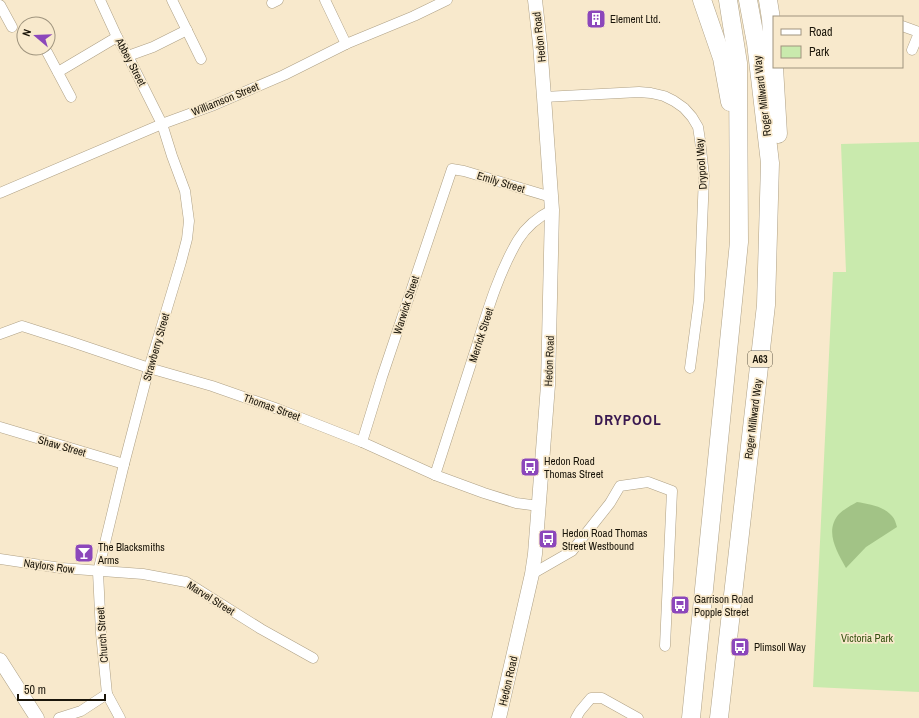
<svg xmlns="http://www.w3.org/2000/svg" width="919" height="718" font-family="'Archivo Narrow',sans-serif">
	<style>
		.green { fill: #c9eaad }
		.forest { fill: #a2c386 }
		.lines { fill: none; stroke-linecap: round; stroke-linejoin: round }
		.street-casing { stroke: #aea085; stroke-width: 11 }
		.secondary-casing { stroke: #aea085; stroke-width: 15 }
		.highway-casing { stroke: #aea085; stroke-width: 19 }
		.street { stroke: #fff; stroke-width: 10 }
		.secondary { stroke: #fff; stroke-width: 14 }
		.highway { stroke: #fff; stroke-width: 18 }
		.labels { text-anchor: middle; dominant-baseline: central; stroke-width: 3.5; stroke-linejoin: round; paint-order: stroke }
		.shield { fill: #f8e9cc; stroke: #5d5544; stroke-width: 1 }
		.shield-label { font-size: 10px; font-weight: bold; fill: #1a150a }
		.poi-label { font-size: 11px; fill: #1a150a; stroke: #f8e9cc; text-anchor: start }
		.street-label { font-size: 11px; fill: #1a150a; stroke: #f8e9cc }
		.park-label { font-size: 11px; fill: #33500f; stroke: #f8e9cc }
		.district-label { font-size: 15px; font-weight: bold; letter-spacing: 1px; fill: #3a1950; stroke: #f8e9cc }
	</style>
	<rect width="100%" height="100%" fill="#f8e9cc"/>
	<path class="green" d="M919,142v550l-106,-5 20,-415h13l-5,-128z"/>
	<path class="forest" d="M857,502c12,2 26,4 35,14 3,3 4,8 5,11l-31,20 -20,21c-9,-16 -22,-37 -7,-54 5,-5 13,-9 18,-12z"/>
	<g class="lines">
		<g class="street-casing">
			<g id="street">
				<path d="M100,0l17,37 11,19 34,68 10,32 13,35 4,30 -2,18 -6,23 -32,106 -25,96 -26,108 3,61 6,61 13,24"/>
				<path d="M172,0l29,59"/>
				<path d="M325,0l21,44"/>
				<path d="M272,3l6,-3"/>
				<path d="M0,5l12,22"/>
				<path d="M902,26l17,6"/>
				<path d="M912,50l7,-17"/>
				<path d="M47,52l24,45"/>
				<path d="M128,56l25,-9 34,-17"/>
				<path d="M58,72l59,-35"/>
				<path d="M544,97l95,-5 12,1 13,3 10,5 10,7 8,9 6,10 2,13 4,36 -5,124 -9,68"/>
				<path d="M0,193l162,-69 52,-19 70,-30 62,-31 68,-28 33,-16"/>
				<path d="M0,334l22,-8 47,15 80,27 63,18 66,23 84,33 73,33 49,18 32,10 23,3"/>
				<path d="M0,427l124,37"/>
				<path d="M362,442l20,-65 70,-208 12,2 87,26"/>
				<path d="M435,475c14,-43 28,-87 42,-130 11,-36 22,-73 41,-105 8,-13 20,-23 34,-30"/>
				<path d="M0,559l61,9 82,6 43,8 75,47 52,29"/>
				<path d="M532,574l40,-23 38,-48 10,-17 28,-4 24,9 -7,155"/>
				<path d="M59,718l22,-7 26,-17"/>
				<path d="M576,718l4,-7 11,-13h11l36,20"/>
			</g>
		</g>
		<g class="secondary-casing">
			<g id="secondary">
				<path d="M0,660l37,58"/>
				<path d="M499,718l33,-144 3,-20 13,-169 4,-175 -8,-113 -4,-53 -5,-44"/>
			</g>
		</g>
		<g class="highway-casing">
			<g id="highway">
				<path d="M702,0l20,58 8,44"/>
				<path d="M768,0l3,19 3,48"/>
				<path d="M774,67l4,67"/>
				<path d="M691,718l48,-476 -1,-179 -10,-63"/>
				<path d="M719,718l47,-413 4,-142 -14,-120 -8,-43"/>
			</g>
		</g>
		<use href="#street" class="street"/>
		<use href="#secondary" class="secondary"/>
		<use href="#highway" class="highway"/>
	</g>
	<defs>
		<g id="building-square" transform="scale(1)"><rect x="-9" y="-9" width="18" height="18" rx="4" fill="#8c47bb" stroke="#f8e9cc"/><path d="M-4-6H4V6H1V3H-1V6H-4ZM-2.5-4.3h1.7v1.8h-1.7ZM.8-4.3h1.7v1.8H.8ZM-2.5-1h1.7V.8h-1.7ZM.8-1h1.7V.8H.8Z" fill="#fff"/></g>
		<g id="bus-square" transform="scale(1)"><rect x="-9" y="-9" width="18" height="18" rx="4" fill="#8c47bb" stroke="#f8e9cc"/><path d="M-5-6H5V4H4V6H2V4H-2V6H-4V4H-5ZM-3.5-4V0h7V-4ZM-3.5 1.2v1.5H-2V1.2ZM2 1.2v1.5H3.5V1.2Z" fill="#fff"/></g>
		<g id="bar-square" transform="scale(1)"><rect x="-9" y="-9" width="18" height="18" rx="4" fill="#8c47bb" stroke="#f8e9cc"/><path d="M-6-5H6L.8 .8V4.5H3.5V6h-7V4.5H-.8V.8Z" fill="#fff"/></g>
	</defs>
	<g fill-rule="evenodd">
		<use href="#building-square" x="596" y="19"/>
		<use href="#bus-square" x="530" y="467"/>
		<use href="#bus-square" x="548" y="539"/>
		<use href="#bar-square" x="84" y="553"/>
		<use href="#bus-square" x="680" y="605"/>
		<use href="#bus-square" x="740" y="647"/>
	</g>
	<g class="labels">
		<rect class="shield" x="748" y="351" width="24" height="16" rx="3"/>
		<g class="shield-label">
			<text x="760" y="359">A63</text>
		</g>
		<g class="poi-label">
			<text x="610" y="19">Element Ltd.</text>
			<text x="544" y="461">Hedon Road<tspan x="544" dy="13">Thomas Street</tspan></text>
			<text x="562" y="533">Hedon Road Thomas<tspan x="562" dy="13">Street Westbound</tspan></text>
			<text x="98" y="547">The Blacksmiths<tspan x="98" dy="13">Arms</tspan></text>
			<text x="694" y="599">Garrison Road<tspan x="694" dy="13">Popple Street</tspan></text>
			<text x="754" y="647">Plimsoll Way</text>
		</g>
		<g class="street-label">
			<text transform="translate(539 37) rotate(-96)">Hedon Road</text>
			<text transform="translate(131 62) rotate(62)">Abbey Street</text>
			<text transform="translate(762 96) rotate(-97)">Roger Millward Way</text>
			<text transform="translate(225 99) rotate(-22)">Williamson Street</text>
			<text transform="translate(701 164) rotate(-94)">Drypool Way</text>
			<text transform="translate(501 182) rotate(17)">Emily Street</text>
			<text transform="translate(406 305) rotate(-72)">Warwick Street</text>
			<text transform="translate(481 335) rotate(-72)">Merrick Street</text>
			<text transform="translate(156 347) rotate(-74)">Strawberry Street</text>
			<text transform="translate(549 361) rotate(-88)">Hedon Road</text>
			<text transform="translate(272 407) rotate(20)">Thomas Street</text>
			<text transform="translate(753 419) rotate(-83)">Roger Millward Way</text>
			<text transform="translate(62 446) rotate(16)">Shaw Street</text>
			<text transform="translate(49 566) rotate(8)">Naylors Row</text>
			<text transform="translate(211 598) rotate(32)">Marvel Street</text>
			<text transform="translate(102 635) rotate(-94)">Church Street</text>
			<text transform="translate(508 681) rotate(-77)">Hedon Road</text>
		</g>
		<g class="park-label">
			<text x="867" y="638">Victoria Park</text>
		</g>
		<g class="district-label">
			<text x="628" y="419">DRYPOOL</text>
		</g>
	</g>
	<rect x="773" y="16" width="130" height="52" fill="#f8e9cc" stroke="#9f947e"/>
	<rect x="781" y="29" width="20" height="6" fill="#ffffff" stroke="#9f947e"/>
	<text x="809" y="36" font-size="12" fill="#1a150a">Road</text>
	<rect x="781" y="46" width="20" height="12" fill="#c9eaad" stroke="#9f947e"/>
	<text x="809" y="56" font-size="12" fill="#1a150a">Park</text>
	<g transform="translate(36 36) rotate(289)"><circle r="19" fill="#f8e9cc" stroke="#9f947e"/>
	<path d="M0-3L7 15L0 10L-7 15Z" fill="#8c47bb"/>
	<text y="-6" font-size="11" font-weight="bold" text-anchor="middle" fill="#1a150a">N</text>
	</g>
	<path d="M18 694v6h87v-6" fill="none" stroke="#1a150a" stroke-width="2"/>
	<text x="24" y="694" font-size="12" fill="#1a150a" stroke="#f8e9cc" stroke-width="3" paint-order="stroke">50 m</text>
</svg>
